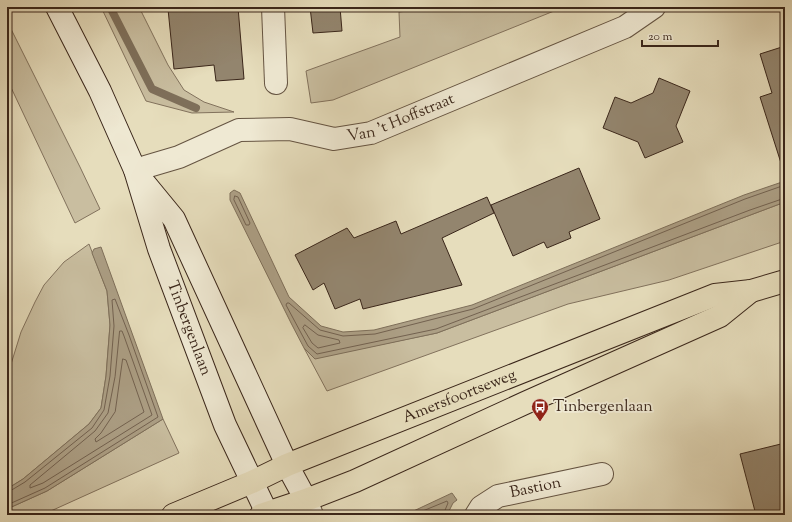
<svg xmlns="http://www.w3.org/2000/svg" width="792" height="522" font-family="'Sorts Mill Goudy',serif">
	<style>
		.green { fill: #c9bea0; stroke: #82725d }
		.water { fill: #ac9f85; stroke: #7e6f5a }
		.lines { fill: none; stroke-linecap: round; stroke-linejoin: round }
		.shore { stroke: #736250; stroke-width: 1 }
		.stream { stroke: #7e6f5a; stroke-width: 8 }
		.building { fill: #93856e; stroke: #3a261a }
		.street-casing { stroke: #655442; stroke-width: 24 }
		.secondary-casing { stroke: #3a261a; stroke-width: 24 }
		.primary-casing { stroke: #3a261a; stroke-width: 24 }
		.street { stroke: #efe9d3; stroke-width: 22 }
		.secondary { stroke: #efe9d3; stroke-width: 22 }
		.primary { stroke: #e6ddbc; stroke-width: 22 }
		.labels { text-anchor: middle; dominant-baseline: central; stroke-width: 3.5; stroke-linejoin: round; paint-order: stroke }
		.street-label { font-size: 16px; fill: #3a261a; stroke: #efe9d3 }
		.poi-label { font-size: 16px; fill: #3a261a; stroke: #efe9d3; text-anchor: start }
	</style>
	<rect width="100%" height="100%" fill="#e6ddbc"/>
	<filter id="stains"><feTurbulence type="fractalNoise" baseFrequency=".005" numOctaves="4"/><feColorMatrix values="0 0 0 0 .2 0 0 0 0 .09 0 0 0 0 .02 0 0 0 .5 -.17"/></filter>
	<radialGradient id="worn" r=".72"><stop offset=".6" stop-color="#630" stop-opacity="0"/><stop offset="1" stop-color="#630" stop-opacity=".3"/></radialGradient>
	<g class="green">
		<path d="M101,7h38l29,58 16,25 20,12 30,10 -42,1 -46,-12z"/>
		<path d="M440,7h124l-231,93 -22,3 -5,-32 94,-34 -1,-25z"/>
		<path d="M7,21l73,146 20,42 -25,14 -68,-144z"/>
		<path d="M785,202v39l-116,39 -101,24 -241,87 -23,-43 11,10 122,-25z"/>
		<path d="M89,244l18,47 3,34 -4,51 -5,32 -12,16 -66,55 -16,10v-112l14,-45 14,-30 9,-17 20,-23z"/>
		<path d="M163,419l16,34 -137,62h-35v-6l40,-18z"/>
	</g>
	<g class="water">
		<path d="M785,181v21l-348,131 -122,26 -11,-11 -13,-25 -61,-123v-7l4,-3 6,3 49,104 32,29 22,6 31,-2 98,-25 272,-110z"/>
		<path d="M101,247l62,172 -116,72 -40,18v-20l16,-10 66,-55 12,-16 5,-32 4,-51 -3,-34 -15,-38 2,-4z"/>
		<path d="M452,493l5,7 -4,3 -6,12h-42z"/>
	</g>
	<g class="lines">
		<g class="shore">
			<path d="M785,185l-40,14 -272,110 -98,25 -32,2 -23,-6 -31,-27h-2l-1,2 22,41 9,8 119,-25 314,-119 35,-12"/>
			<path d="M235,196l3,1 12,26 -1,2h-3l-12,-25z"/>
			<path d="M305,325l13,10 21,5 1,3 -22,5 -6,-5 -9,-15z"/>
			<path d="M120,331h2l2,5 28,79 -109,68 -13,5v-3l65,-54 13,-18 7,-36z"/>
			<path d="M123,359l3,1 18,52 -48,30 -1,-3 6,-6 14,-21z"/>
			<path d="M7,492l3,-1 15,-9 67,-54 12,-18 6,-34 4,-50 -2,-26 3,-1 14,36 29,82 -113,71 -38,17"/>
			<path d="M413,515l34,-14 1,2 -5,12"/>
		</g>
		<path class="stream" d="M110,7l42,82 44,19"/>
	</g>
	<g class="building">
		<path d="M192,7h46l6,72 -28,2 -2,-16 -40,4 -6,-60z"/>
		<path d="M310,7h30l2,24 -29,2z"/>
		<path d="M785,46v116l-4,1 -21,-66 12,-4 -12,-39z"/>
		<path d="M659,78l31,13 -14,35 7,16 -38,16 -7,-16 -35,-14 12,-31 16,6 22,-10z"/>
		<path d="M579,168l21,51 -31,13 2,6 -24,10 -3,-6 -31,14 -22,-51z"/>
		<path d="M487,197l7,16 -52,25 20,47 -99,24 -3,-10 -25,10 -11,-26 -11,7 -18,-35 52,-27 7,10 42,-17 5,13z"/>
		<path d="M785,443v72h-29l-16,-61z"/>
	</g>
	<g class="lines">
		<g class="street-casing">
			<g id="street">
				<path d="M273,7l3,76"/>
				<path id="s1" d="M135,170l44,-13 60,-27 51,-1 44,10 37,-6 254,-106 29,-20"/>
				<path d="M306,500l6,15"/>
				<path id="s2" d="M476,515l5,-8 17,-11 104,-22"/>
			</g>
		</g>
		<g class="secondary-casing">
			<g id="secondary">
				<path id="s3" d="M57,7l43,84 35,79 24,79 66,176 42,88"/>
				<path d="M142,180l32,39 113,246 19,35"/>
			</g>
		</g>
		<g class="primary-casing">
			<g id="primary">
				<path id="s4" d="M173,515l79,-33 35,-17 428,-170 36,-4 34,-10"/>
				<path d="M261,515l45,-15 49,-19 170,-78 195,-87 31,-25"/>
			</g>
		</g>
		<use href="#street" class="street"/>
		<use href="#secondary" class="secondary"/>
		<use href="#primary" class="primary"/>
	</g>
	<defs>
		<g id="bus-pin" transform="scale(0.9)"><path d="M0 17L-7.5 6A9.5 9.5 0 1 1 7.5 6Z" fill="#8f2418" stroke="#efe9d3"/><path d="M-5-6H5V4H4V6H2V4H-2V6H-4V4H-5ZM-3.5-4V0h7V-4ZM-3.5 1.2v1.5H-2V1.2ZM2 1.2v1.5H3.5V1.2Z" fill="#fff"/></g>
	</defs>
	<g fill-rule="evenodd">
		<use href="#bus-pin" x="540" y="407"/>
	</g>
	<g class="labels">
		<g class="street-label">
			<text stroke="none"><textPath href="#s1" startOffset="278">Van 't Hoffstraat</textPath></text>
			<text stroke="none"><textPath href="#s3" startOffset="348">Tinbergenlaan</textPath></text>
			<text stroke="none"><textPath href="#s4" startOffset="310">Amersfoortseweg</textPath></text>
			<text stroke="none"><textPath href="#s2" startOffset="68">Bastion</textPath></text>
		</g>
		<g class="poi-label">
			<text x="553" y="407">Tinbergenlaan</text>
		</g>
	</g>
	<rect width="792" height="522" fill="none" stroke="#e6ddbc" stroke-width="24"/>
	<rect x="8" y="8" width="776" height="506" fill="none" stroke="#3a261a" stroke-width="2"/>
	<rect x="12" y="12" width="768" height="498" fill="none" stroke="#3a261a"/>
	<path d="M642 40v6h76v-6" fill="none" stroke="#3a261a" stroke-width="2"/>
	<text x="648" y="40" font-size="12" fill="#3a261a" stroke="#efe9d3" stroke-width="3" paint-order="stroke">20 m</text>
	<rect width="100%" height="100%" filter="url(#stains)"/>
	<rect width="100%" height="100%" fill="url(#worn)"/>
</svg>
